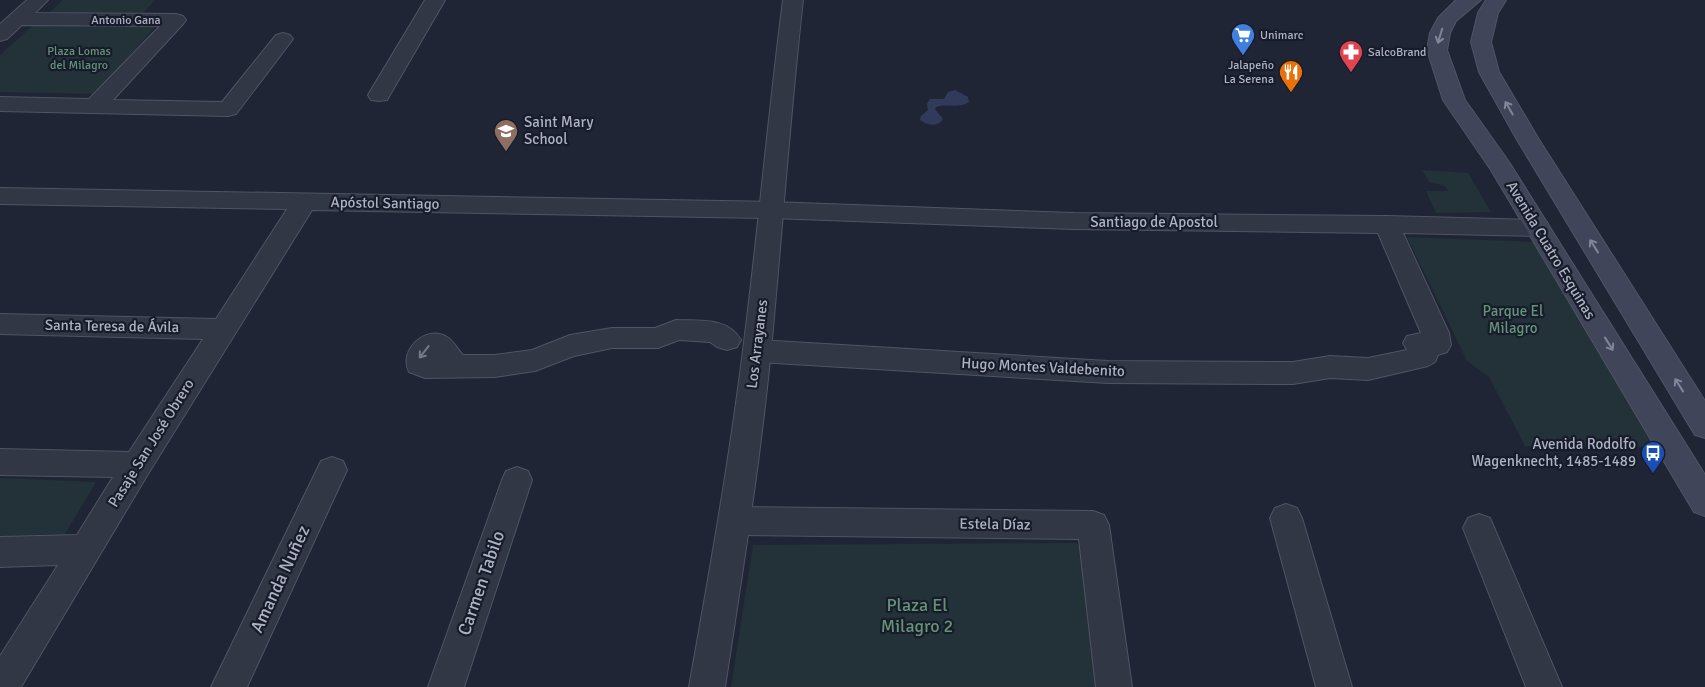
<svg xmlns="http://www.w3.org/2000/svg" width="1705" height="687" font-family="Signika,sans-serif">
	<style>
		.green { fill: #223238 }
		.water { fill: #313a5b }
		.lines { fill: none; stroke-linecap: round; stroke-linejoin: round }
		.minor-casing { stroke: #505464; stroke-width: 2 }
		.tertiary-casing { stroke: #505464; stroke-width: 2 }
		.secondary-casing { stroke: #505464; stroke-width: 2 }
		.minor { fill: #323746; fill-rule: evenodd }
		.tertiary { fill: #323746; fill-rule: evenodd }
		.secondary { fill: #404559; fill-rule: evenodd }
		.oneway { stroke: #818699 }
		.oneway2 { stroke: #757a8b }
		.labels { text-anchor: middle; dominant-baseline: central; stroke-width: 4.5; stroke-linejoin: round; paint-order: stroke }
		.far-street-label { font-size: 12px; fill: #acb1c3; stroke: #181c2a }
		.far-poi-label { font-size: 12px; fill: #acb1c3; stroke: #181c2a; text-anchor: start }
		.far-park-label { font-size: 12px; fill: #649378; stroke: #181c2a }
		.poi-label { font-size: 15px; fill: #acb1c3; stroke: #181c2a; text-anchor: start }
		.street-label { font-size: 15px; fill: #acb1c3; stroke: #181c2a }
		.park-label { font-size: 15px; fill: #649378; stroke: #181c2a }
		.near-street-label { font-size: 18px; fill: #acb1c3; stroke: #181c2a }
		.near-park-label { font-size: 18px; fill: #649378; stroke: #181c2a }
	</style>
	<rect width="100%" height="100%" fill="#1f2535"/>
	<g class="green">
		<path d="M63,0h92l-12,13 -93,-1z"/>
		<path d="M38,21l119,4 -62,69 -95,-2v-37z"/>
		<path d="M1422,170l46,3 23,39 -55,1 -10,-22h23l-5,-6 -14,-2z"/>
		<path d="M1407,237l129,5 120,205 -131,-1 -36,-69 -22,-16z"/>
		<path d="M0,478l96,4 -31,52 -65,2z"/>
		<path d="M1076,543l12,9 15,135h-372l22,-142z"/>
	</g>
	<path class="water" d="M955,90l13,7 1,5c-10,7 -22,1 -33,5l-1,2 8,10c-6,9 -16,6 -23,1l1,-4 7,-6 -1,-6 3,-5h14l4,-7z"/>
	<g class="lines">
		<g class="minor-casing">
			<g id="minor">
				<path d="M27,0h21l-13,13 141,1 7,2 3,4 -3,4 -70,76 109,2 54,-67 7,-2 7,2 3,4 -57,75 -8,2 -228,-5v-14l89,2 71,-73 -138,-1 -15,14 -7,2v-17z"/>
				<path d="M425,0h20l-58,100 -8,1 -8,-1 -3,-5z"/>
				<path d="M0,188l771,14 303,11 313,3 151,4 9,2 3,6 -3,6 -9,2 -135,-3 46,100 2,12 -4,7 -9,3 -3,7 -7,4 -60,14 -38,-2 -37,6 -185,-1 -351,-21 -10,-3 -4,-8 4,-8 10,-3 351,21 185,1 37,-6 38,2 39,-8 -4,-7 4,-7 14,-3 -43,-100 -304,-4 -303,-11 -459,-8 -164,264 -127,213h-21v-31l58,-91 -58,2v-30l77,-2 36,-58 -113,-2v-26l129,3 74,-113 -203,-5v-20l216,5 71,-110 -287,-5z"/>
				<path d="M676,320c23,1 52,-3 65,20l-4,7 -10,3 -10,-3 -7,-5 -31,-2 -21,8h-46l-38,8 -39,15 -40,6 -70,1 -16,-6c-11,-22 17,-48 38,-35 7,4 11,13 16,18h32l37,-5 38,-15 42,-7h43z"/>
				<path d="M332,457l11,4 4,9 -100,217h-36l110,-226z"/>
				<path d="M517,467l11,4 4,9 -68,207h-36l74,-207 4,-9z"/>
				<path d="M1286,504l11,4 5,10 50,169h-36l-46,-169 5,-10z"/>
				<path d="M734,507l359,4 11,4 5,10 23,162h-36l-17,-148 -345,-4 -11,-4 -5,-10 5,-10z"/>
				<path d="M1479,514l11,4 72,169h-36l-63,-159 5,-10z"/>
			</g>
		</g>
		<g class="tertiary-casing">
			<path id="tertiary" d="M783,0h20c-13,116 -21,233 -32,350 -11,113 -29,225 -46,337h-36c20,-112 40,-224 54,-337 15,-116 25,-234 40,-350z"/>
		</g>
		<g class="secondary-casing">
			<g id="secondary">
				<path d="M1456,0h25l-25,21 -6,12 -3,17 18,50 44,62 196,313v41l-11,-4 -203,-342 -48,-70 -16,-50 3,-17 8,-15z"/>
				<path d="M1486,0h20l-8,13 -7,29 8,30 39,66 167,263v37l-10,-3 -179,-297 -37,-66 -8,-30 7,-29z"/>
			</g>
		</g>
		<use href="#minor" class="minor"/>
		<use href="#tertiary" class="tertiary"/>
		<use href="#secondary" class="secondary"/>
	</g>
	<defs><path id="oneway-shaft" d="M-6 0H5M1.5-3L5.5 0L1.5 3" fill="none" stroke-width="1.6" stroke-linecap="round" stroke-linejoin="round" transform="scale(1.25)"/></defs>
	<g class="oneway">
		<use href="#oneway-shaft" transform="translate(1440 36) rotate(107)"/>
		<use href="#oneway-shaft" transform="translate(1509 108) rotate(-120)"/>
		<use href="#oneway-shaft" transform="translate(1594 246) rotate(-122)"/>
		<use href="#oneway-shaft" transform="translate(1609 344) rotate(58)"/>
		<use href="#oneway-shaft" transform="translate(1679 385) rotate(-122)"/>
	</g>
	<use class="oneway2" href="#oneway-shaft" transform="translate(424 352) rotate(128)"/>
	<defs>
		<g id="supermarket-pin" transform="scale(1.25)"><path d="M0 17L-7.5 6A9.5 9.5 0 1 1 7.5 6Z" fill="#3f7fe0" stroke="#181c2a"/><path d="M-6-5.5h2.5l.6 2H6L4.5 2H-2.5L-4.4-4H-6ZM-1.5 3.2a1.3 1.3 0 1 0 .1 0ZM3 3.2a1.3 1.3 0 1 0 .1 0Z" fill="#fff"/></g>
		<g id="pharmacy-pin" transform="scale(1.25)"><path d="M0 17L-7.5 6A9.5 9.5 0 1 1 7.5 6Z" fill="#e0444e" stroke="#181c2a"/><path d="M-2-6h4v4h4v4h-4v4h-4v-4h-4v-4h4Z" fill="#fff"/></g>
		<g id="restaurant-pin" transform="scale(1.25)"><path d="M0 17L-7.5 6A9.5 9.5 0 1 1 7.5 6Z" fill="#e8710a" stroke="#181c2a"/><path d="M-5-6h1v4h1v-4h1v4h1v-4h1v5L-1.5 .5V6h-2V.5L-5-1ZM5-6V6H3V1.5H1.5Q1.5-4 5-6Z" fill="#fff"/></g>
		<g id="school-pin" transform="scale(1.25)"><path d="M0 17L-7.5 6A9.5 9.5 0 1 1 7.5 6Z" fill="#8d6e63" stroke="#181c2a"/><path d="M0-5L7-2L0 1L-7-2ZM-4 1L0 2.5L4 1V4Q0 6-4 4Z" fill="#fff"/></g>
		<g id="bus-pin" transform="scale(1.25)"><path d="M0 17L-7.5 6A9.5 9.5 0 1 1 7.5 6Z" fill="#1a4fb4" stroke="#181c2a"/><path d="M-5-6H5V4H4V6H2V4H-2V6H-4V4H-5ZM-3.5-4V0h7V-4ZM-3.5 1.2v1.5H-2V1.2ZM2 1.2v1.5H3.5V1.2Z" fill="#fff"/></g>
	</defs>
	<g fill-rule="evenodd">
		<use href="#supermarket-pin" x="1243" y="35"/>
		<use href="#pharmacy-pin" x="1351" y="52"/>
		<use href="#restaurant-pin" x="1291" y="72"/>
		<use href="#school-pin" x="506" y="131"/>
		<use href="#bus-pin" x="1653" y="453"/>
	</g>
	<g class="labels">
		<g class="far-street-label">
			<text x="126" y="20">Antonio Gana</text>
		</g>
		<g class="far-poi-label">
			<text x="1260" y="35">Unimarc</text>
			<text x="1368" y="52">SalcoBrand</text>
			<text x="1274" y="65" text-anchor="end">Jalapeño<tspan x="1274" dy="14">La Serena</tspan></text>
		</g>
		<g class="far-park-label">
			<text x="79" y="51">Plaza Lomas<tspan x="79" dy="14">del Milagro</tspan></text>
		</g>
		<g class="poi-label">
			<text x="524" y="122">Saint Mary<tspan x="524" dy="17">School</tspan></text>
			<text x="1636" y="444" text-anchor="end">Avenida Rodolfo<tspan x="1636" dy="17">Wagenknecht, 1485-1489</tspan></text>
		</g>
		<g class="street-label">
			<text transform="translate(385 203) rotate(1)">Apóstol Santiago</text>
			<text x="1154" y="222">Santiago de Apostol</text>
			<text transform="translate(1551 250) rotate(59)">Avenida Cuatro Esquinas</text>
			<text transform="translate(112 326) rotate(1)">Santa Teresa de Ávila</text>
			<text transform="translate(757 344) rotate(-83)">Los Arrayanes</text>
			<text transform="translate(1043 367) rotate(3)">Hugo Montes Valdebenito</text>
			<text transform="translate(151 443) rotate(-58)">Pasaje San José Obrero</text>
			<text transform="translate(995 524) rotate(1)">Estela Díaz</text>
		</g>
		<g class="park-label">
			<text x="1513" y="311">Parque El<tspan x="1513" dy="17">Milagro</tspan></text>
		</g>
		<g class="near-street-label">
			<text transform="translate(280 579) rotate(-65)">Amanda Nuñez</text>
			<text transform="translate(481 583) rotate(-71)">Carmen Tabilo</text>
		</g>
		<g class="near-park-label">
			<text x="917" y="605">Plaza El<tspan x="917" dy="21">Milagro 2</tspan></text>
		</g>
	</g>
</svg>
